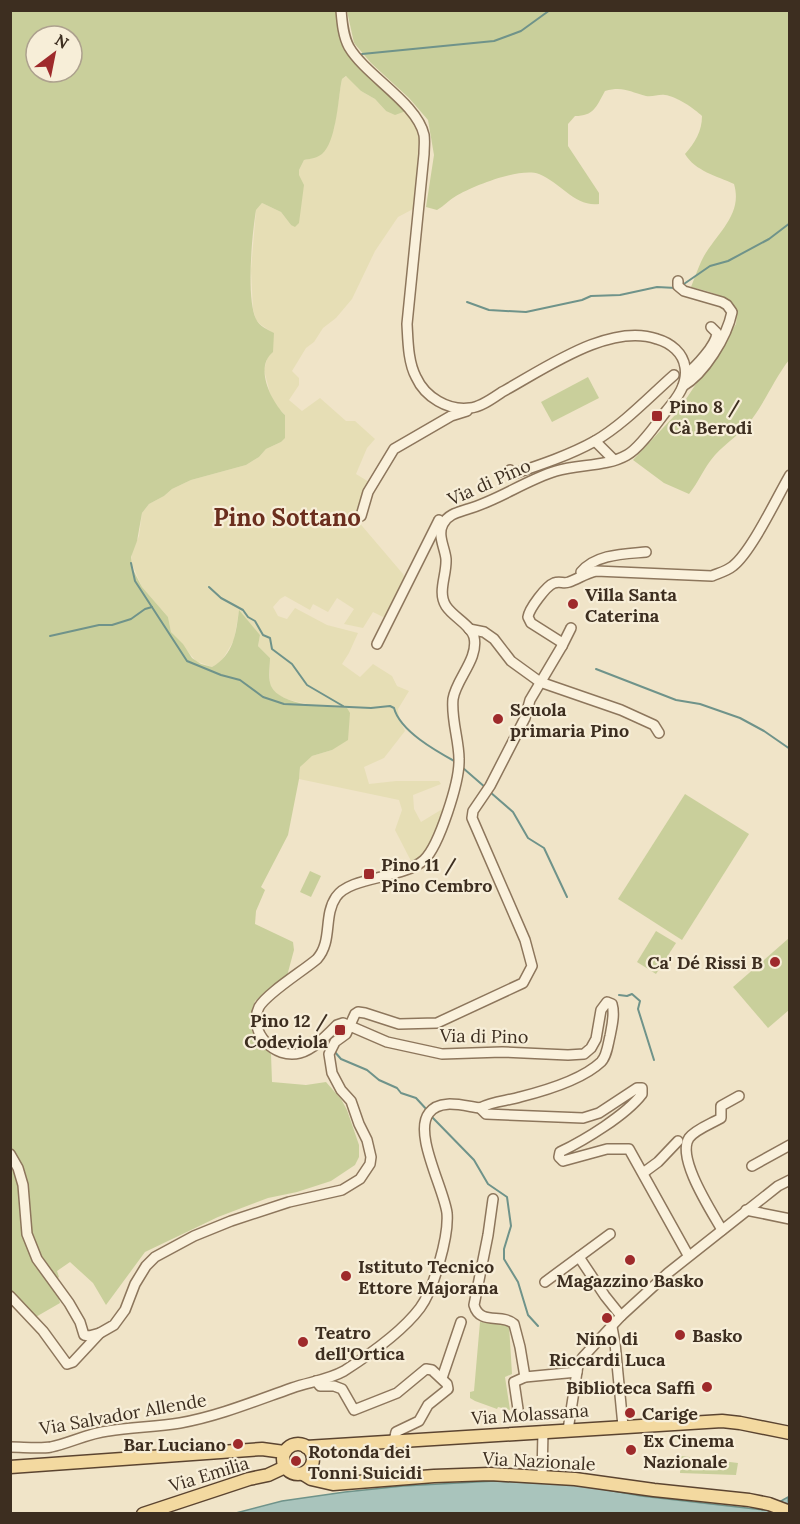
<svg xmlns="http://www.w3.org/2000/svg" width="800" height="1524" font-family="Lora,serif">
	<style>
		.farmland { fill: #e6deb5 }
		.green { fill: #c9cf9b; fill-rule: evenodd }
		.water { fill: #a9c4bc; stroke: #6f938a; stroke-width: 1.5 }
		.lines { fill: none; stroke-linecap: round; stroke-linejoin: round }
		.stream { stroke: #6f938a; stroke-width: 2 }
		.minor-casing { stroke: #8d765c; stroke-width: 12 }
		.major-casing { stroke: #5b4430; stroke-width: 15 }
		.minor { stroke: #faf1dc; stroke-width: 9 }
		.major { stroke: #f3d9a0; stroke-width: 12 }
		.poi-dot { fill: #9e2a2b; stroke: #f7eed8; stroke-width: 2 }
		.labels { text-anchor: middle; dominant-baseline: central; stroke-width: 4.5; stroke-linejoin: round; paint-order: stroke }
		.poi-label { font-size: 18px; font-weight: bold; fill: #3d2e20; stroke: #f7eed8; text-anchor: start }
		.street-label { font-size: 18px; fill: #3d2e20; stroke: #f7eed8 }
		.district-label { font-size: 24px; font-weight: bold; fill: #6b2e1e; stroke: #f7eed8 }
	</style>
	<rect width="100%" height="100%" fill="#f0e4c8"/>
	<path class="farmland" d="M347,76l14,15 14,8 11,12h20l10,15 3,11 1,20 -5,51 -17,9 -23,34 -23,48 -16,19 -13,10 -9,14 -8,6 -14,23 7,7v7l-10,15 13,11 18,-13 26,23h9l20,18 -8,9 -11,26 13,8 -12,32v6l46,54 3,7 -19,38 -14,-7 -10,16 -19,-4 10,-15 -17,-11 -9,14 -15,-8 -3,6 -25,-14 -5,3 -7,8 5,9 9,3 8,-11 32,17 31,8 -9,20 -7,11 18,13 13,-13 19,12 5,10 12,5 -11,18 1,10 6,12 -21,27 -20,9 5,17 27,-3h43l2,3 -28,11 1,14 7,13 23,-14 -8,25 -7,13 -10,12 -8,3 -16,-31 7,-20 -3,-10 -100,-21 1,-12 3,-4 9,-7 20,-6 15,-41 -28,-2 -33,-8 -10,-5 -6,-9v-27l-12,-12 2,-11 -21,-24 -5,29 -13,22 -9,5 -16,-6 -25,-29 -3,-15 -26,-30 -11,-25 1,-11 7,-15 3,-23 7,-9 15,-8 8,-7 19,-9 55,-15 13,-8 7,-8 15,-7 4,-27 -8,-8 -6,-10 -7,-27 10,-36 -14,-10 -4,-4 -3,-11 -2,-39 5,-60 6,-7 19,9 10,13 8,-55 5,-10 11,-2 19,-29 7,-45 1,-5z"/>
	<g class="green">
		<path d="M10,11h327l12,43 7,11 50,46 -11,4 -9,-4 -11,-12 -14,-8 -15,-15 -4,3 -1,5c-3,18 -5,58 -19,70 -5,4 -12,5 -18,6l-5,10v5l5,10 -5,38 -4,4 -4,-2 -10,-13 -19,-9 -6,7c-4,24 -10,88 0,109 3,7 12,11 18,14l-1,19c-19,15 -2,49 12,63v23l-4,4 -15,7 -7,8 -13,8 -55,15 -19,9 -8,7 -15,8 -7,9 -5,28 -6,16 1,11 10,19 26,30 3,15 12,12 9,14 9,6 11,3c22,-12 24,-34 27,-57l21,25 -2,11 12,12c0,8 -2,21 1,28 9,20 57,21 76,22l3,5 -2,27 -16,10 -20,6 -12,11 -1,12 -11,56 -27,52 4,3 -9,21 -1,13 38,18 1,8 -7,26 -32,25 -4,12v15l5,12 15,14 1,28 34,3 20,-3 15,17 6,11 12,35v12l-4,8 -24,16 -34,11 -29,6 -50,19 -73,35 -39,53 -13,-22 -23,-21 -13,9 2,6 -8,6 6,7 3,13 -26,15 -13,-14 -11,-15zM36,36h36v36h-36z"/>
		<path d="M347,11h442v349c-14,18 -23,40 -37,59 -11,15 -25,23 -37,36 -11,12 -16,27 -26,39l-25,-11 -31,-23 43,-46 60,-90c4,-28 -24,-31 -45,-37 4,-10 8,-22 13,-31 14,-24 39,-42 30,-72 -17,-8 -39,-13 -49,-30 10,-11 17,-23 17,-38 -7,-7 -26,-20 -37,-21 -6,-1 -12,2 -19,1 -17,-4 -22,-10 -41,-5 -9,16 -11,25 -30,25l-7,8v22l31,47v11c-24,3 -38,-21 -60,-30 -19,-7 -66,12 -83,22 -7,4 -12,10 -19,14l-11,-3 8,-52 -6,-35 -19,-22 -38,-35 -17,-20z"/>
		<path d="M588,377l11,21 -47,24 -11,-20z"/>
		<path d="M685,794l64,40 -67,106 -64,-41z"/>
		<path d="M310,871l11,5 -10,21 -11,-5z"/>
		<path d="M656,931l20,12 -20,31 -19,-12z"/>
		<path d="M789,938v72l-21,18 -35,-41z"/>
		<path d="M480,1322l29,3 3,49 -7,3 5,33 -12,-3 -1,2 -22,-8 -5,-3v-6l4,-1z"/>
		<path d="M681,1456l57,7 -2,12 -56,-2z"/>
	</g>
	<path class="water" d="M495,1481l85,4 61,11 124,14 23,-13 1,17h-557l50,-13 63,-9 58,-6z"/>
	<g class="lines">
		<g class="stream">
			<path d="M362,54l132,-13 27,-10 29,-21"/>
			<path d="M681,286l29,-20 18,-5 41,-22 21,-16"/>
			<path d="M467,302l22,8 37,2 56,-12 9,-4 29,-1 37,-8 19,1"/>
			<path d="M131,563l4,18 52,80 34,14 19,5 23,17 21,7 87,4 19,-2 4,2c6,23 42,43 62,54"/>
			<path d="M209,587l12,11 22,12 5,7 7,4 8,14 7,3 2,11 20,15 15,21 36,21"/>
			<path d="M50,636l49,-11h13l19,-6 14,-10 7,-2"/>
			<path d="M596,669l80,31 24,4 40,14 24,13 26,18"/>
			<path d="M463,768l23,20"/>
			<path d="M490,792l23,20 15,26 16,10 23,49"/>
			<path d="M619,995l8,1 5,-2 8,7 -2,8 16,51"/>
			<path d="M334,1051l7,8 26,11 12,10 18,8 4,5 15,5 12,13"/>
			<path d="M431,1116l43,44 14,24 19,13 4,29 -7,23v10l14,23 10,33 10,11"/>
		</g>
		<g class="minor-casing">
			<g id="minor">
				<path d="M341,10c1,12 2,26 8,37 17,29 68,56 75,88 1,6 0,13 0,19l-17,170c1,17 1,38 9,53 9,20 32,34 54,31 11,-1 23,-10 32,-16 41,-22 107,-70 155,-53 14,4 26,14 28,28 3,17 -8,31 -18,43 -10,13 -27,38 -40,45 -21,12 -48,9 -71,16 -30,9 -57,29 -88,38 -9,3 -20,5 -25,15 -6,11 2,24 3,35 1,16 -9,33 0,47 7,11 25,19 28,31 5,22 -18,42 -21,62 -2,20 6,41 6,60 1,22 -20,87 -35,101 -21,19 -74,16 -88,37 -13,19 -3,44 -19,62 -14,12 -50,34 -58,48 -12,25 16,53 41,46 14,-4 27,-18 37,-28l6,-2 44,19 55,12 60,-2 66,3 16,-1 7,-6 5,-9 5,-29 6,-8 5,2c3,10 0,22 -2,32 -2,8 -3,20 -9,26 -18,17 -57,29 -81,35 -13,4 -27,4 -40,11"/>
				<path d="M678,281v5l6,5 38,11 5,3 5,7c-5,25 -28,62 -49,74"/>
				<path d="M686,374c10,-7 30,-29 31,-41l-6,-6"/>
				<path d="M595,441l19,19"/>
				<path d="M510,470l3,4c27,-9 57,-19 82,-33 29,-17 54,-44 79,-66"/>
				<path d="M361,516l7,-24 26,-43 57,-33 16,-5"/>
				<path d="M581,572c15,-18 43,-18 65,-20"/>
				<path d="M469,629l15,3 10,7 17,22 29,21 81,28 33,15 5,8"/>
				<path d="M377,644l62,-124"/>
				<path d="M562,646l9,-18"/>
				<path d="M480,1108l6,6 97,4 16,-5 38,-25h5v6c-16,21 -57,46 -82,58l-1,5 4,4 44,-12h22l59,106"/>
				<path d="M10,1154l8,14 5,17 4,49 10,25 32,44 11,19 4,13 5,1 11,-3"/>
				<path d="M752,1166l38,-21"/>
				<path d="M643,1173l15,-11 20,-21"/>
				<path d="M493,1199l-5,36 -14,70c6,21 28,8 40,19l6,23 5,30"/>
				<path d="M746,1210l44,9"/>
				<path d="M722,1230c-10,-18 -46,-72 -33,-92 7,-9 22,-14 32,-20v-12l18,-10"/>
				<path d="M579,1257l26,39 16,20"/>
				<path d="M545,1282l65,-48"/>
				<path d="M10,1296l33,35 24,33 6,-2 27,-29 14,-8 11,-15 10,-26 11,-18 9,-9 39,-21 37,-15 58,-19 53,-12 18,-11 10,-15 1,-7 -4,-17 -8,-16 -8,-23 -10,-11 -9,-17 -3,-19 6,-12 11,-8 9,-20 3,-2 7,1 34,11 38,-1 86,-40 9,-17 -7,-26 -53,-122 1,-7 17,-25 35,-68 5,-18 32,-54 -1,-4 -30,-19 -3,-6c1,-8 18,-31 26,-34 6,-2 10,1 15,-1 9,-3 17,-9 27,-11l116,5c7,-3 15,-5 21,-10 19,-15 44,-69 57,-91"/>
				<path d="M612,1327l3,16 8,83"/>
				<path d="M442,1378l19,-56"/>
				<path d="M316,1381l4,5h14l8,3 12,21 43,-17 29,-24 6,1 15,14 1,5 -20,16 -9,16 -23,11 -2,9"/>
				<path d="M518,1409l-4,-27 11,-5 52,-5"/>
				<path d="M568,1430l10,-65 5,-8 38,-41 47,-43 110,-87 12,-6"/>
				<path d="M10,1447c13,0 29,2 41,0 19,-4 38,-14 57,-16 24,-4 48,-4 72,-8 39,-7 75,-22 112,-35 17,-6 36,-8 52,-17 25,-16 58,-39 76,-63 14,-19 29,-72 27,-95 -3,-24 -34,-80 -18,-100 11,-15 35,-7 51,-5"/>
				<path d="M542,1477l1,-46"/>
			</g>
		</g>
		<g class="major-casing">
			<g id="major">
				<circle cx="298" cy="1459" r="15"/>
				<path d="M306,1447l416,-26 18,2 50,10"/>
				<path d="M10,1467l252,-18 22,3"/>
				<path d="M303,1474l8,5 22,5 101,-8 56,-2 85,5 79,11 95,10 20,4 21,8"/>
				<path d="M143,1514l106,-35 19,-4 17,-8"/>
			</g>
		</g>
		<use href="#minor" class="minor"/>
		<use href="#major" class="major"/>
	</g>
	<g class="poi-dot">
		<rect x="651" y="410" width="12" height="12" rx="3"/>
		<circle cx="573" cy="604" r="6"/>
		<circle cx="498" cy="719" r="6"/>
		<rect x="363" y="868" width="12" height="12" rx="3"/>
		<circle cx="775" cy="962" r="6"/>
		<rect x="334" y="1024" width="12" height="12" rx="3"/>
		<circle cx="630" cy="1260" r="6"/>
		<circle cx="346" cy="1276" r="6"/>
		<circle cx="607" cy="1318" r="6"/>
		<circle cx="680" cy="1335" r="6"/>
		<circle cx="303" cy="1342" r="6"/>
		<circle cx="707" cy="1387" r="6"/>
		<circle cx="630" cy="1413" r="6"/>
		<circle cx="238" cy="1444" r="6"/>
		<circle cx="631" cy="1450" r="6"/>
		<circle cx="296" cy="1461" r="6"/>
	</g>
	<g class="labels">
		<g class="poi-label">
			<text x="669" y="406">Pino 8 /<tspan x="669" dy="21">Cà Berodi</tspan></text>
			<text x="585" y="594">Villa Santa<tspan x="585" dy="21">Caterina</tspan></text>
			<text x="510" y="709">Scuola<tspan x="510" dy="21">primaria Pino</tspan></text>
			<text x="381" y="864">Pino 11 /<tspan x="381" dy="21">Pino Cembro</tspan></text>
			<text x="763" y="962" text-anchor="end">Ca' Dé Rissi B</text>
			<text x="328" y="1020" text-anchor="end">Pino 12 /<tspan x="328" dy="21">Codeviola</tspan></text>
			<text x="358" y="1266">Istituto Tecnico<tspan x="358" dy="21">Ettore Majorana</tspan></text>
			<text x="630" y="1280" text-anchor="middle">Magazzino Basko</text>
			<text x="315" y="1332">Teatro<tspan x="315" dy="21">dell'Ortica</tspan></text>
			<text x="692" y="1335">Basko</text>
			<text x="607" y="1338" text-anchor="middle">Nino di<tspan x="607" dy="21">Riccardi Luca</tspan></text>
			<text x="695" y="1387" text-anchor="end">Biblioteca Saffi</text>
			<text x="642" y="1413">Carige</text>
			<text x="643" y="1440">Ex Cinema<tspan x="643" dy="21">Nazionale</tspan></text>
			<text x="226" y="1444" text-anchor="end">Bar Luciano</text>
			<text x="308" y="1451">Rotonda dei<tspan x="308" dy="21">Tonni Suicidi</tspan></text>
		</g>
		<g class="street-label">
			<text transform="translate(489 482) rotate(-24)">Via di Pino</text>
			<text transform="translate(484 1036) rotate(1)">Via di Pino</text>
			<text transform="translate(123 1414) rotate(-10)">Via Salvador Allende</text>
			<text transform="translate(530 1414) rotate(-4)">Via Molassana</text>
			<text transform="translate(539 1461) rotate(3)">Via Nazionale</text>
			<text transform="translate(209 1474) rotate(-17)">Via Emilia</text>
		</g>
		<g class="district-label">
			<text x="287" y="517">Pino Sottano</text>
		</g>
	</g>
	<rect width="800" height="1524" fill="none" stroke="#3d2e20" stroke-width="24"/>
	<g transform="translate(54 54) rotate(32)"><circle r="28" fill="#f7eed8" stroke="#ada18e" stroke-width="1.5"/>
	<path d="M0-4.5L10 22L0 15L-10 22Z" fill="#9e2a2b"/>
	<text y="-9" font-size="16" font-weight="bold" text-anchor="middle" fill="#3d2e20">N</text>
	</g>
</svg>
